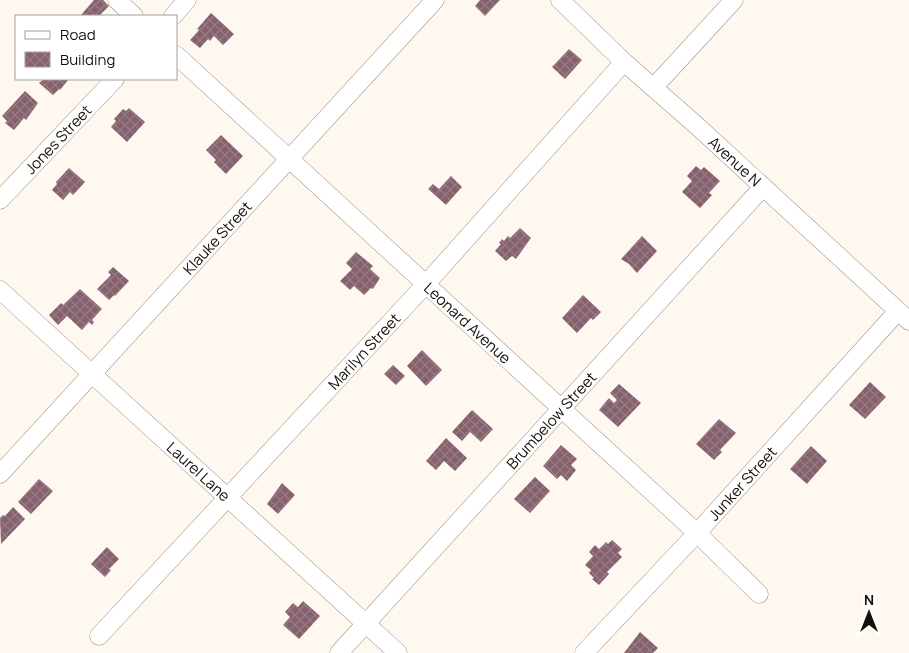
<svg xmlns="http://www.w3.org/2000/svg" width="909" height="653" font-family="Manrope,sans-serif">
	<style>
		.building { fill: url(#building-cross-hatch) }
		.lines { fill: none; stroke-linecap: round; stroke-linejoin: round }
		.minor-casing { stroke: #a09081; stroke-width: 19 }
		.minor { stroke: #fff; stroke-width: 18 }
		.labels { text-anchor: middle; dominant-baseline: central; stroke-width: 4.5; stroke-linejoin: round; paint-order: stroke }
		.street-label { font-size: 15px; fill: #150f0a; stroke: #fff }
	</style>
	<defs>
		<pattern id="building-cross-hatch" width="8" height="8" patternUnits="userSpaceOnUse" patternTransform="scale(1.25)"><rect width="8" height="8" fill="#86616d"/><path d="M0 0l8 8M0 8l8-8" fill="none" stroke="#957b83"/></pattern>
	</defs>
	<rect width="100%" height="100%" fill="#fff8f1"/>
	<g class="building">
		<path d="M94,0h9l6,6 -10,10h-17l-1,-1z"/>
		<path d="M480,0h20l-15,16 -10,-10z"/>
		<path d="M211,13l23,21 -11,11 -9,-9 -4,5 -2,-2 -8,9 -10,-8 9,-10 -2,-1z"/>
		<path d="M569,49l13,11 -17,19 -13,-12z"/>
		<path d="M44,79h25l-9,11 -1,-1 -6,6 -14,-12z"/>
		<path d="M25,91l13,12 -12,17 -2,-2 -10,12 -9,-7 2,-2 -5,-5z"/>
		<path d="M129,108l16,14 -18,20 -16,-15 5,-6 -2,-2 9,-10 3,2z"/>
		<path d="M221,135l22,21 -17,18 -12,-12 2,-2 -10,-10z"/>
		<path d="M696,166l5,4 3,-3 16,14 -11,12 3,2 -12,13 -18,-16 10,-11 -5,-5z"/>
		<path d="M69,168l16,14 -12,13 -3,-3 -7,8 -11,-10 5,-6 -1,-2z"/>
		<path d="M451,176l11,11 -16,18 -18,-16 5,-5 6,5z"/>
		<path d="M520,228l11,10 -15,21 -4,-3 -6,5 -11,-10 6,-7 -2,-1 3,-4 2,2 4,-5 2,2z"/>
		<path d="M642,236l15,15 -20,22 -8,-9 -8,-5z"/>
		<path d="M356,252l17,14 -3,3 10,9 -7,11 -2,-1 -7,7 -10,-9 -4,4 -10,-9 12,-12 -6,-6z"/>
		<path d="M113,267l16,14 -14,15 -1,-1 -5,5 -12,-11 14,-14 -3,-3z"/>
		<path d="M80,289l22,20 -10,11 2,2 -2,3 -3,-3 -7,8 -15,-14 -9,9 -9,-10 12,-12 2,2z"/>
		<path d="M583,295l18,17 -8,8 -2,-2 -14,15 -15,-15z"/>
		<path d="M422,350l20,20 -16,16 -19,-20z"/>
		<path d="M393,365l12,11 -9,9 -12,-11z"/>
		<path d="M870,382l16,15 -21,22 -16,-14z"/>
		<path d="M619,384l22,19 -23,24 -19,-17 10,-12 5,5 3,-3 -7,-7z"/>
		<path d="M472,410l21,19 -12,13 -11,-10 -8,9 -10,-9z"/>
		<path d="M719,419l17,14 -16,17 2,2 -8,8 -18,-16z"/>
		<path d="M446,438l21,20 -12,13 -11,-10 -8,9 -10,-9z"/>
		<path d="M561,445l16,14 -6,6 5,5 -9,11 -6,-6 -4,4 -14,-13z"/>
		<path d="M811,446l16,15 -20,23 -17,-15z"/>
		<path d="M535,477l15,14 -20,22 -16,-14z"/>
		<path d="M39,479l14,12 -22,23 -13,-12z"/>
		<path d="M282,483l13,12 -17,19 -11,-10z"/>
		<path d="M13,507l12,12 -24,25 -1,-26 3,-3 2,1z"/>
		<path d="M612,540l10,9 -4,4 4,4 -15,15 2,2 -10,11 -7,-6 2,-1 -5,-5 2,-3 -6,-5 8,-9 -4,-4 6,-7 4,4 7,-7 2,2z"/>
		<path d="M107,547l12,12 -10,10 2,1 -6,7 -14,-13z"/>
		<path d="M303,601l17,15 -21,23 -16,-14 7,-8 -5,-5 8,-9 5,4z"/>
		<path d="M640,632l18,16 -5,5h-29z"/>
	</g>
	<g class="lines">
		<g class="minor-casing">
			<g id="minor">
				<path d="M117,0l17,16"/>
				<path id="s1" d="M560,0l64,62 72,63 213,196"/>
				<path d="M173,16l14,-16"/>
				<path id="s2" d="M176,55l521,478 62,61"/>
				<path d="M654,87l80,-87"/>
				<path id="s3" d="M0,200l115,-121"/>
				<path id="s4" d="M0,290l398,363"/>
				<path id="s5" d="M0,474l435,-474"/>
				<path id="s6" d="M99,636l327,-352 198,-222"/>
				<path id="s7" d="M339,653l424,-466"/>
				<path id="s8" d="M584,653l113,-120 201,-222"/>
			</g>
		</g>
		<use href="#minor" class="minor"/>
	</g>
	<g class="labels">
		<g class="street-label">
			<text stroke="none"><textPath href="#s3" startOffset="84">Jones Street</textPath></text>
			<text stroke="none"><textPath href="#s1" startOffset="238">Avenue N</textPath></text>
			<text stroke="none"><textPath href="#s5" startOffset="321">Klauke Street</textPath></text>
			<text stroke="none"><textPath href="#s2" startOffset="396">Leonard Avenue</textPath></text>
			<text stroke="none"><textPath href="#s6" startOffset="389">Marilyn Street</textPath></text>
			<text stroke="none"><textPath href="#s7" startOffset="315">Brumbelow Street</textPath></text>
			<text stroke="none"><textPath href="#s4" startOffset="269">Laurel Lane</textPath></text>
			<text stroke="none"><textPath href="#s8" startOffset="232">Junker Street</textPath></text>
		</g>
	</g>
	<rect x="15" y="15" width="162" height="65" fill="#ffffff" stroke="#a19f9d"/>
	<rect x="25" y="31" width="25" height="8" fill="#ffffff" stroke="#a19f9d"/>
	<text x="60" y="40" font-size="15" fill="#150f0a">Road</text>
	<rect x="25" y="52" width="25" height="15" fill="url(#building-cross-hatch)" stroke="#a19f9d"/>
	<text x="60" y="65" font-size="15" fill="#150f0a">Building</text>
	<g transform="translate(869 613)" stroke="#ffffff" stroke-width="4" paint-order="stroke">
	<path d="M0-4L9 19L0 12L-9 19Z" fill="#150f0a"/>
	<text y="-8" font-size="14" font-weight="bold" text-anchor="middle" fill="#150f0a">N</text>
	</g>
</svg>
